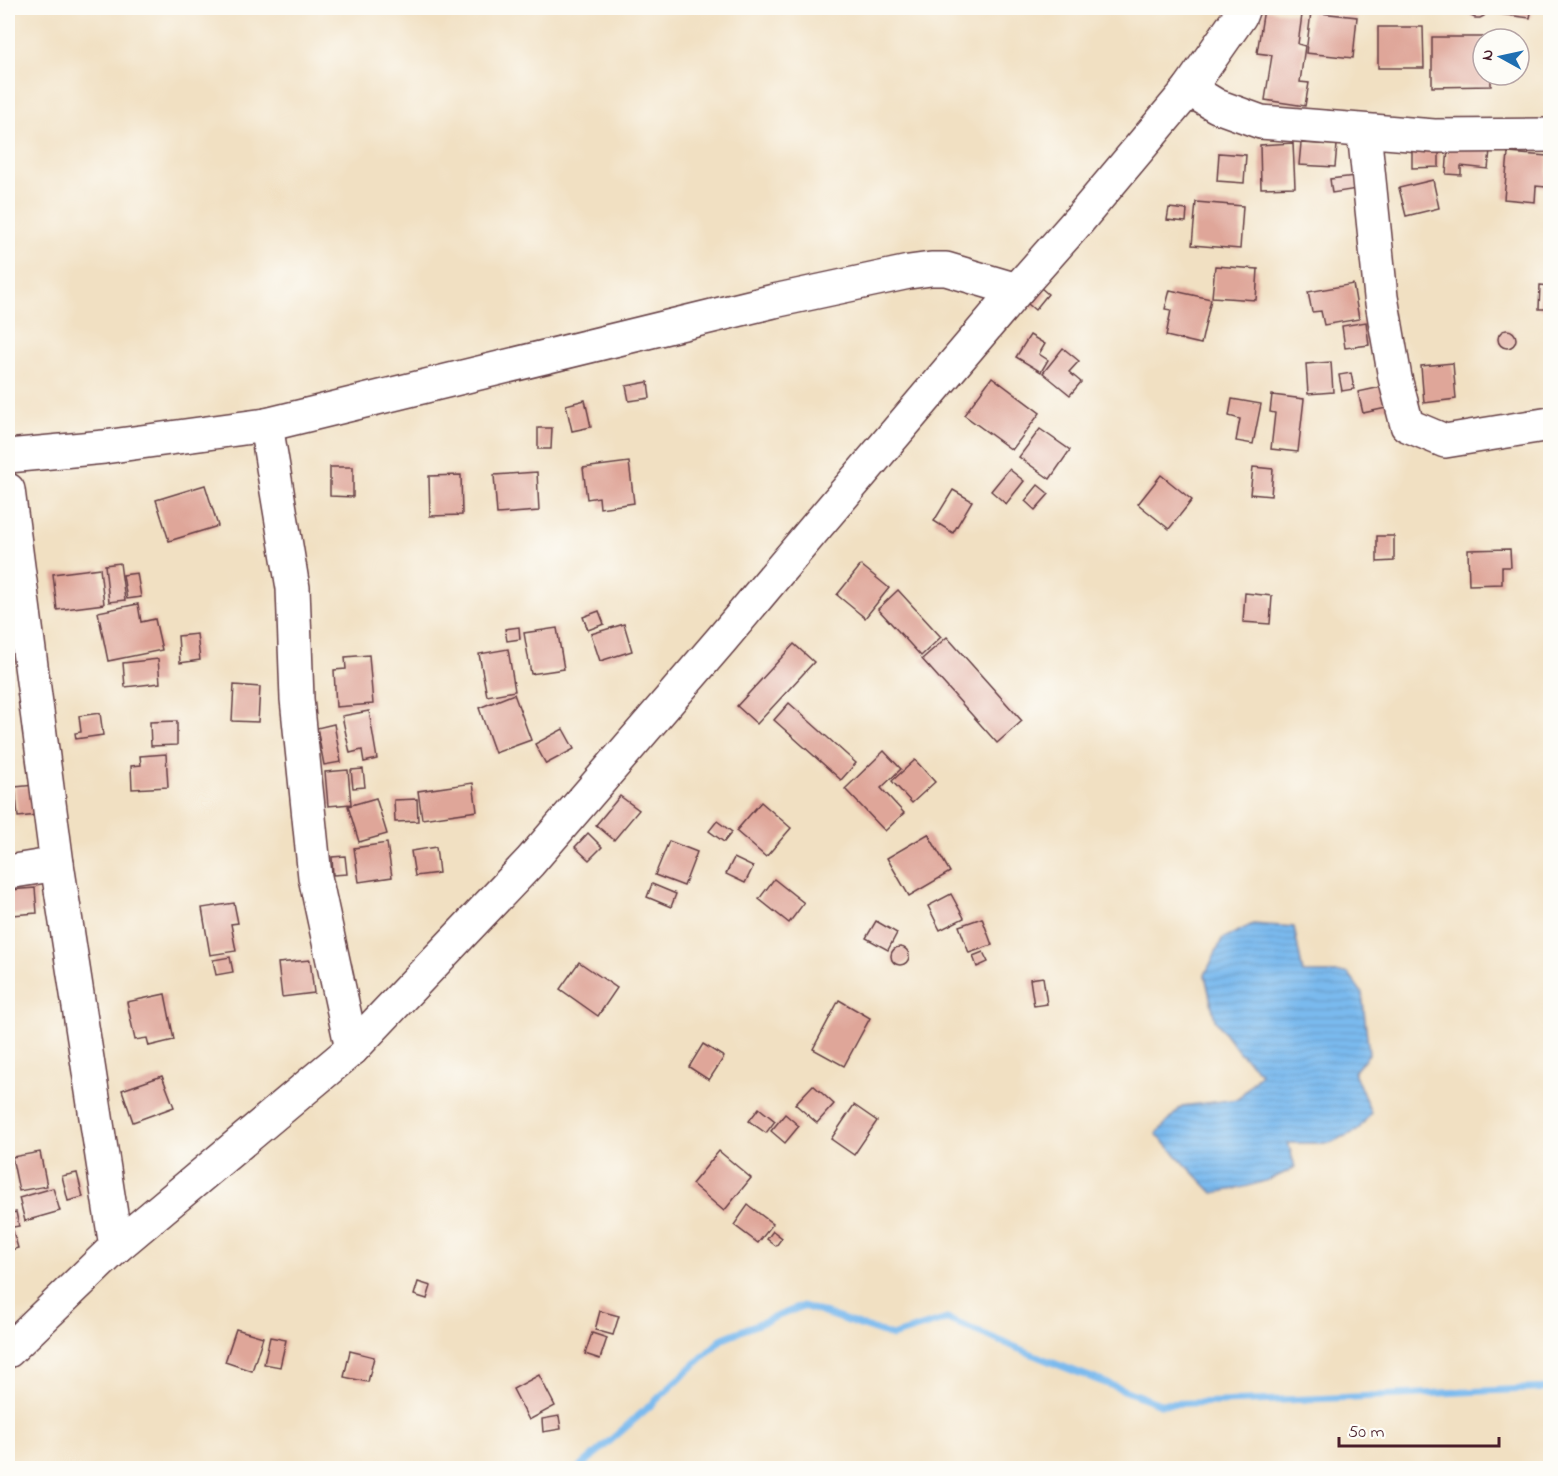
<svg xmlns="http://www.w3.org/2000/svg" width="1558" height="1476" font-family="'Indie Flower',sans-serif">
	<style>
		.water { fill: url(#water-rules); stroke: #626c8c; stroke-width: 1.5 }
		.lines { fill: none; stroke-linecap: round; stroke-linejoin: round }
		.stream { stroke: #7abaee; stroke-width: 7 }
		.building { fill: #dfa699 }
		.minor-casing { stroke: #633c42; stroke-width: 36 }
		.major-casing { stroke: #633c42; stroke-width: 36 }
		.minor { stroke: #fff; stroke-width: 33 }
		.major { stroke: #fff; stroke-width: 33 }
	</style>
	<defs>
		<pattern id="water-rules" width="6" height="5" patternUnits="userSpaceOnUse" patternTransform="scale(1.5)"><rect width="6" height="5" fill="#7abaee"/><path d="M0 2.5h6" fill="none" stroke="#6b9fcc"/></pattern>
	</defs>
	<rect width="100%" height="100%" fill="#fdfcf7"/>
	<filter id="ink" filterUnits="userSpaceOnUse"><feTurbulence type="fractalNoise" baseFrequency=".0167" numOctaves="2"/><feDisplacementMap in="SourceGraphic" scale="12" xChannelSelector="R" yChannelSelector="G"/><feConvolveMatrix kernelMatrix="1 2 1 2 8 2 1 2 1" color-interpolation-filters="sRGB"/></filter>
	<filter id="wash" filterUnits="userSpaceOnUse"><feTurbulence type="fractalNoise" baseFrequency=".008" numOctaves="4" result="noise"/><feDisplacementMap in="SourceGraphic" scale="24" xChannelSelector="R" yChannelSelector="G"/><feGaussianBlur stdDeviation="1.35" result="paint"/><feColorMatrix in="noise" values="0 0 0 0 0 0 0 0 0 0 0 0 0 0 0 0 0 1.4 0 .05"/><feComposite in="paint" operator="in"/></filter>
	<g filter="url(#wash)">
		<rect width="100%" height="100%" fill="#f1e0c2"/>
		<path class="water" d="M1253,924l41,3 9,46h45l14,20 7,61 -15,18 17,41 -14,18 -28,12h-41l7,24c-24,15 -54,22 -82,26l-57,-59 26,-28 56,-7 23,-26 -22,-21 -24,-32 -10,-45 17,-36z"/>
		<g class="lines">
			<path class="stream" d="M579,1468l73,-64 71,-66 80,-32 89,30 55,-17 104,43 109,42 151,-5 239,-11"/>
		</g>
		<g id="blocks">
			<g class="building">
				<path d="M1468,8h19v3l-3,5 -4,2h-5l-4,-2 -3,-5z"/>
				<path d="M1493,8h39l-2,10 -38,-5z"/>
				<path d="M1264,9l38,6 -4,29 7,2 -5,36 9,1 -4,23 -40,-6 7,-45 -15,-2z"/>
				<path d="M1311,12l46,5 -4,41 -47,-5z"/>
				<path d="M1378,27h45l1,41h-46z"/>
				<path d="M1432,37h51v38h8v11l-59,1z"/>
				<path d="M1293,143l2,44 -34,1 -1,-43z"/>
				<path d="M1301,143l36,2 -2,22 -36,-2z"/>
				<path d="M1412,145h27v22l-27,1z"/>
				<path d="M1448,147l42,3 -2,19 -27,-3v9l-15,-1z"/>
				<path d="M1219,153l27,2 -2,28 -27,-2z"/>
				<path d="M1508,153l40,3 -2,31 -10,-1 -1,16 -31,-3z"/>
				<path d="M1355,176l2,13 -25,4 -2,-14z"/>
				<path d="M1433,180l6,28 -33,8 -7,-28z"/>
				<path d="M1196,202l47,4 -3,43 -48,-4z"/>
				<path d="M1169,208l18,2 -1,12 -19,-2z"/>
				<path d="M1215,266l43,3 -2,31 -44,-3z"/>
				<path d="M1353,284l6,35 -35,6 -3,-14 -9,1 -4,-20z"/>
				<path d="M1540,285l10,1v23h-11z"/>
				<path d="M1041,288l7,6 -13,16 -7,-6z"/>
				<path d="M1170,290l41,9 -10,45 -35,-8 5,-26 -6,-1z"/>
				<path d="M1366,322l3,23 -24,3 -3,-22z"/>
				<circle cx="1507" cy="339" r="9"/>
				<path d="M1030,335l15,9 -6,10 9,6 -7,12 -25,-15z"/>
				<path d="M1063,348l16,13 -10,11 12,10 -11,13 -27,-22z"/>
				<path d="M1331,362l2,30 -25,2 -2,-30z"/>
				<path d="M1453,363l3,36 -32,4 -3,-37z"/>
				<path d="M1351,373l3,16 -12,2 -3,-16z"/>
				<path d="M992,377l48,36 -28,37 -48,-35z"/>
				<path d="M648,382l2,16 -21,3 -3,-15z"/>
				<path d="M1386,386l5,21 -28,6 -5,-21z"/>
				<path d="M1272,395l32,4 -6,53 -27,-3 4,-36 -5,-1z"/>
				<path d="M1232,399l29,5 -8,40 -17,-3 4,-22 -11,-3z"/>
				<path d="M585,400l6,27 -19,4 -6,-26z"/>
				<path d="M538,428h14l-1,21h-13z"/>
				<path d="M1040,429l30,21 -20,29 -31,-22z"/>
				<path d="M629,462l5,41 -34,5 -1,-11 -12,2 -4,-31z"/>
				<path d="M330,467h23v30l-23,-1z"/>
				<path d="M1253,467l20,2 -2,27 -21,-2z"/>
				<path d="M1009,469l15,12 -18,23 -15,-13z"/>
				<path d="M537,472l2,39 -42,3 -3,-39z"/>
				<path d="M461,475l1,40 -32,1 -1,-40z"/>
				<path d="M1161,475l31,25 -23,29 -31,-25z"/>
				<path d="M205,485l13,41 -49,15 -13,-41z"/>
				<path d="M1038,485l11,9 -14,16 -10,-9z"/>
				<path d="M953,490l19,11 -19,32 -19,-12z"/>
				<path d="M1377,536h17v25l-17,1z"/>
				<path d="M1510,549l1,18h-9v17l-33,1 -1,-35z"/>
				<path d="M120,563l5,37 -16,2 -4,-37z"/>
				<path d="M861,565l28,23 -24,30 -28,-23z"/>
				<path d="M100,568l4,36 -47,6 -4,-36z"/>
				<path d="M137,573l4,24 -14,2 -4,-24z"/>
				<path d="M898,590l43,47 -20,19 -43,-47z"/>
				<path d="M1245,593l27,3 -2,28 -27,-2z"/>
				<path d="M138,604l3,18 14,-3 7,31 -54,11 -10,-49z"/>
				<path d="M599,611l5,13 -16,6 -5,-13z"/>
				<path d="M624,624l8,27 -32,10 -9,-27z"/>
				<path d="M519,627l1,12 -13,2 -2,-12z"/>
				<path d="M557,628l7,41 -33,5 -7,-41z"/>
				<path d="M197,634l3,26 -20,3 -2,-27z"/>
				<path d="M947,637l75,84 -25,22 -75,-84z"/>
				<path d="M794,644l20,18 -57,62 -20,-18z"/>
				<path d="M508,649l7,42 -28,5 -8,-42z"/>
				<path d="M369,655l4,49 -37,3 -2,-37 12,-1 -1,-12z"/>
				<path d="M158,659l2,24 -35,4 -2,-24z"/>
				<path d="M234,685l26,2 -2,35 -26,-1z"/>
				<path d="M514,694l17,46 -36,13 -16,-45z"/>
				<path d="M789,703l67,60 -15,17 -67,-60z"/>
				<path d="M369,711l8,48 -13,3 -2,-12 -12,3 -8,-37z"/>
				<path d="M100,713l3,22 -27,4 -1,-6 6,-1 -2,-16z"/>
				<path d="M177,721v24l-26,1 -1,-24z"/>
				<path d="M334,724l7,38 -17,3 -7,-37z"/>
				<path d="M563,729l11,20 -28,15 -11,-20z"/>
				<path d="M884,751l17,18 -20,19 23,25 -19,18 -40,-42z"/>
				<path d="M166,754l2,33 -36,2 -1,-23 10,-1 -1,-9z"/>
				<path d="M915,760l20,22 -23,21 -20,-22z"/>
				<path d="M363,769l2,18 -12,1 -2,-18z"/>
				<path d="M348,770l3,34 -23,2 -3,-34z"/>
				<path d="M473,783l4,28 -55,8 -4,-28z"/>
				<path d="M35,785l3,30 -20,2 -3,-30z"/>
				<path d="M8,790h4l1,22h-5z"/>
				<path d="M620,796l19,14 -25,30 -18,-15z"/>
				<path d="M376,798l11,36 -28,8 -11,-36z"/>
				<path d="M417,799l1,22 -23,1 -1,-22z"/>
				<path d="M761,802l30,26 -25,29 -30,-26z"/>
				<path d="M717,821l15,11 -8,10 -15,-11z"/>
				<path d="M588,833l14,14 -13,13 -14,-13z"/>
				<path d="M928,834l22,38 -41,24 -22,-38z"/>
				<path d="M669,841l28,11 -13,34 -29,-11z"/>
				<path d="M387,843l5,34 -33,5 -5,-34z"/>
				<path d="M436,847l3,26 -24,3 -4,-25z"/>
				<path d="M345,856l2,18 -14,1 -1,-18z"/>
				<path d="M734,858l19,9 -8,16 -19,-9z"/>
				<path d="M774,879l30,24 -15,20 -30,-24z"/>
				<path d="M652,884l24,10 -5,13 -24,-10z"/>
				<path d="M35,888l2,25 -25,2 -2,-25z"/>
				<path d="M951,894l13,24 -24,12 -12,-24z"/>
				<path d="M234,903l4,20 -7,1 5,27 -26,4 -8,-47z"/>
				<path d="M982,918l10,27 -23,8 -10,-27z"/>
				<path d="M876,921l21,12 -9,17 -22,-12z"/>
				<circle cx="900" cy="956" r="9"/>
				<path d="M983,952l5,10 -11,5 -4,-11z"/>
				<path d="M230,957l3,15 -17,3 -3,-15z"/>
				<path d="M310,960l4,33 -32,4 -4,-34z"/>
				<path d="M579,962l38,26 -19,28 -38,-27z"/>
				<path d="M1043,977l4,27 -13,2 -4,-27z"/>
				<path d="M165,994l9,46 -25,6 -2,-8 -12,2 -8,-38z"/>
				<path d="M839,1000l31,18 -26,48 -31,-17z"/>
				<path d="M703,1044l21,13 -15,23 -20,-13z"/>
				<path d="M162,1076l12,31 -41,15 -11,-32z"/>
				<path d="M813,1085l21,19 -17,19 -22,-19z"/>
				<path d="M854,1105l23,16 -23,34 -23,-16z"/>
				<path d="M759,1108l16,13 -9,12 -17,-12z"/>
				<path d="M785,1114l14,12 -14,17 -14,-12z"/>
				<path d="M719,1151l32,27 -27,33 -32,-27z"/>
				<path d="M40,1152l7,34 -28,5 -7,-34z"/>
				<path d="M77,1173l6,24 -15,4 -6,-25z"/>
				<path d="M53,1188l7,23 -35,10 -6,-23z"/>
				<path d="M748,1205l25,19 -15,19 -24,-18z"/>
				<path d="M16,1212l3,14 -11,2v-14z"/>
				<path d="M13,1231l5,17 -10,3v-18z"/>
				<path d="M773,1231l9,7 -6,8 -9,-7z"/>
				<path d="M418,1282l13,4 -4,13 -13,-4z"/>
				<path d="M600,1311l19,5 -6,19 -18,-5z"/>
				<path d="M236,1329l27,8 -11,34 -27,-9z"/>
				<path d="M592,1333l15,5 -7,21 -15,-5z"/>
				<path d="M270,1337l16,3 -6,27 -16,-3z"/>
				<path d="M350,1351l24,6 -6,25 -24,-5z"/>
				<path d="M539,1375l16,31 -26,14 -16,-31z"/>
				<path d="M559,1416l2,13 -18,3 -1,-13z"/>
			</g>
		</g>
	</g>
	<g filter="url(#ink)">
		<use href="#blocks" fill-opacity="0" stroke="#633c42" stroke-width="1.5"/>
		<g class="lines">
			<g class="minor-casing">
				<g id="minor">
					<path d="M1189,89l28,17 44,16 173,14 116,-1"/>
					<path d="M1364,131l17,166 14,81 12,47 38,16 105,-17"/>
					<path d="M266,425l27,163 4,111 18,178 37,172"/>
					<path d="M8,456l96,-9 162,-22 508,-124 135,-29 22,-3h15l71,21"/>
					<path d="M8,490l49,374 59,383"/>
					<path d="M8,872l49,-8"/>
				</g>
			</g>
			<g class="major-casing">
				<path id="major" d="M8,1351l108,-104 236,-198 178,-187 192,-223 94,-112 201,-237 62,-70 110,-131 51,-73 3,-8"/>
			</g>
			<use href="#minor" class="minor"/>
			<use href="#major" class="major"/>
		</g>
	</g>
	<rect width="1558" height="1476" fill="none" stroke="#fdfcf7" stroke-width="30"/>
	<g transform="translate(1501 57) rotate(278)"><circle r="28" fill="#fdfcf7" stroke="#b5a4a5" stroke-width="1.5"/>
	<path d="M0-4.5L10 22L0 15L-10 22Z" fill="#1f6fb2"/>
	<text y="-9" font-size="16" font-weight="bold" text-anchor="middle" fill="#4a1f2b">N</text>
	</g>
	<path d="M1339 1437v9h160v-9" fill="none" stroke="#4a1f2b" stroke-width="3"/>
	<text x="1348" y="1437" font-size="18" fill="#4a1f2b" stroke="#fdfcf7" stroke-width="4.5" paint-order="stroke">50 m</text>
</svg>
